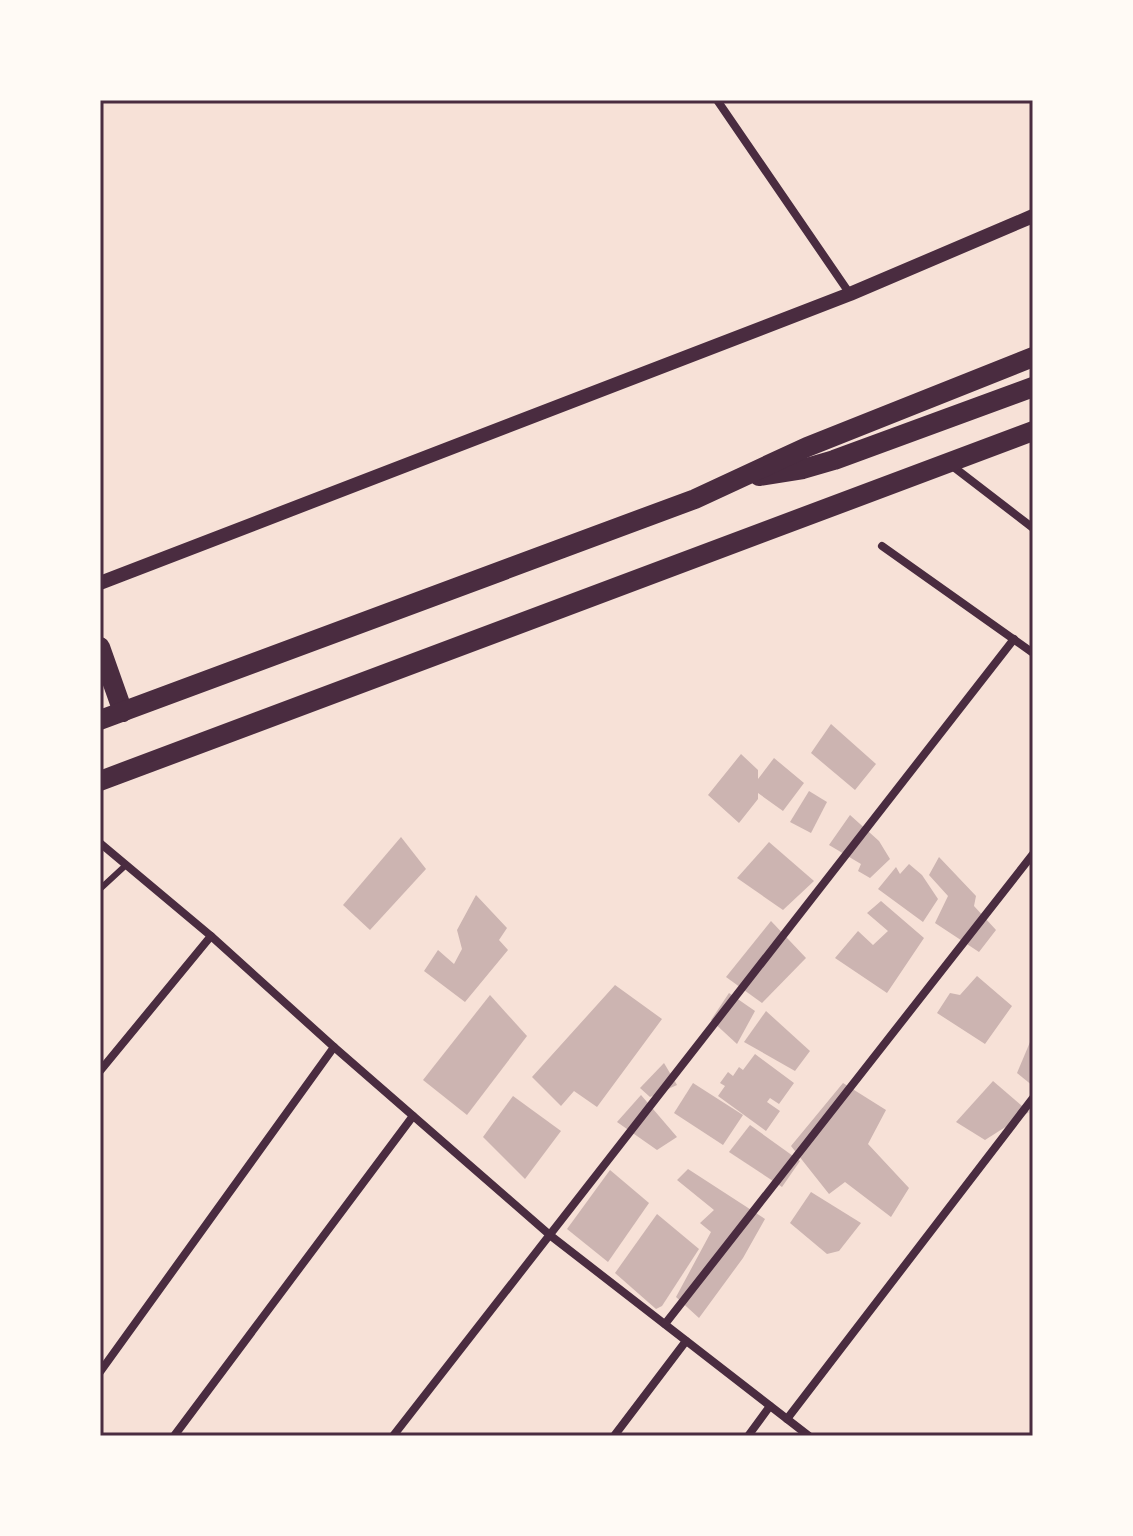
<svg xmlns="http://www.w3.org/2000/svg" width="1133" height="1536" font-family="Mulish,sans-serif">
	<style>
		.building { fill: #ccb4b1 }
		.lines { fill: none; stroke-linecap: round; stroke-linejoin: round }
		.service { stroke: #4a2c40; stroke-width: 6 }
		.minor { stroke: #4a2c40; stroke-width: 8 }
		.tertiary { stroke: #4a2c40; stroke-width: 14 }
		.primary { stroke: #4a2c40; stroke-width: 20 }
		.neatline { fill: none; stroke: #4a2c40; stroke-width: 3 }
	</style>
	<rect width="100%" height="100%" fill="#f7e1d7"/>
	<g class="building">
		<path d="M831,724l45,40 -21,26 -44,-37z"/>
		<path d="M741,754l17,16v9l16,-21 30,25 -21,28 -25,-18v6l-19,24 -31,-28z"/>
		<path d="M809,791l18,11 -16,31 -21,-11z"/>
		<path d="M850,815l29,26 11,18 -20,19 -12,-7 3,-7 -32,-19z"/>
		<path d="M401,837l25,32 -56,61 -27,-25z"/>
		<path d="M769,842l45,39 -31,29 -46,-32z"/>
		<path d="M939,857l37,39 -2,10 22,24 -17,22 -44,-29 13,-27 -19,-21z"/>
		<path d="M909,864l13,11 16,24 -15,23 -45,-33 18,-22 4,7z"/>
		<path d="M476,895l31,33 -8,12 9,10 -43,52 -41,-31 14,-21 16,14 8,-15 -5,-19z"/>
		<path d="M881,901l43,37 -37,55 -52,-35 23,-27 15,14 15,-14 -21,-18z"/>
		<path d="M771,921l35,37 -44,45 -36,-26z"/>
		<path d="M977,976l35,30 -27,38 -48,-31 13,-20 10,2z"/>
		<path d="M615,985l47,34 -65,88 -23,-16 -13,15 -29,-29z"/>
		<path d="M729,993l26,18 -18,33 -26,-24z"/>
		<path d="M490,995l37,41 -60,79 -44,-35z"/>
		<path d="M766,1011l44,40 -15,20 -51,-29z"/>
		<path d="M1033,1035v51l-16,-13z"/>
		<path d="M755,1054l39,29 -15,21 -9,-6 -3,4 13,9 -14,20 -48,-35 7,-10 -5,-3 8,-11 5,4 6,-9 4,3z"/>
		<path d="M664,1063l13,22 -27,12 -10,-9z"/>
		<path d="M993,1081l36,31 -44,28 -29,-18z"/>
		<path d="M693,1083l50,32 -20,30 -49,-32z"/>
		<path d="M843,1083l43,27 -18,34 41,44 -18,29 -46,-35 -16,12 -38,-48z"/>
		<path d="M641,1095l36,42 -20,13 -40,-28z"/>
		<path d="M513,1096l48,35 -36,48 -42,-42z"/>
		<path d="M750,1125l50,36 -18,26 -53,-35z"/>
		<path d="M688,1169l77,50 -22,39 -44,60 -23,-21 35,-65 -11,-9 14,-13 -37,-30z"/>
		<path d="M610,1170l39,33 -41,59 -41,-33z"/>
		<path d="M811,1192l50,31 -22,28 -12,3 -37,-31z"/>
		<path d="M657,1214l42,35 -37,57 -6,3 -41,-36z"/>
	</g>
	<g class="lines">
		<path class="service" d="M100,889l26,-24"/>
		<g class="minor">
			<path d="M717,100l133,194"/>
			<path d="M951,465l82,63"/>
			<path d="M882,546l151,107"/>
			<path d="M100,843l111,93 123,111 217,189 258,200"/>
			<path d="M100,1071l111,-135"/>
			<path d="M665,1324l368,-470"/>
			<path d="M100,1372l234,-325"/>
			<path d="M787,1419l246,-321"/>
			<path d="M174,1436l239,-320"/>
			<path d="M393,1436l621,-797"/>
			<path d="M614,1436l72,-95"/>
			<path d="M748,1436l22,-30"/>
		</g>
		<path class="tertiary" d="M100,583l750,-289 183,-78"/>
		<g class="primary">
			<path d="M759,476l44,-7 31,-9 199,-73"/>
			<path d="M100,647l23,65"/>
			<path d="M100,720l595,-221 112,-52 226,-90"/>
			<path d="M100,781l933,-350"/>
		</g>
	</g>
	<rect width="1133" height="1536" fill="none" stroke="#fffaf5" stroke-width="204"/>
	<rect x="102" y="102" width="929" height="1332" class="neatline"/>
</svg>
